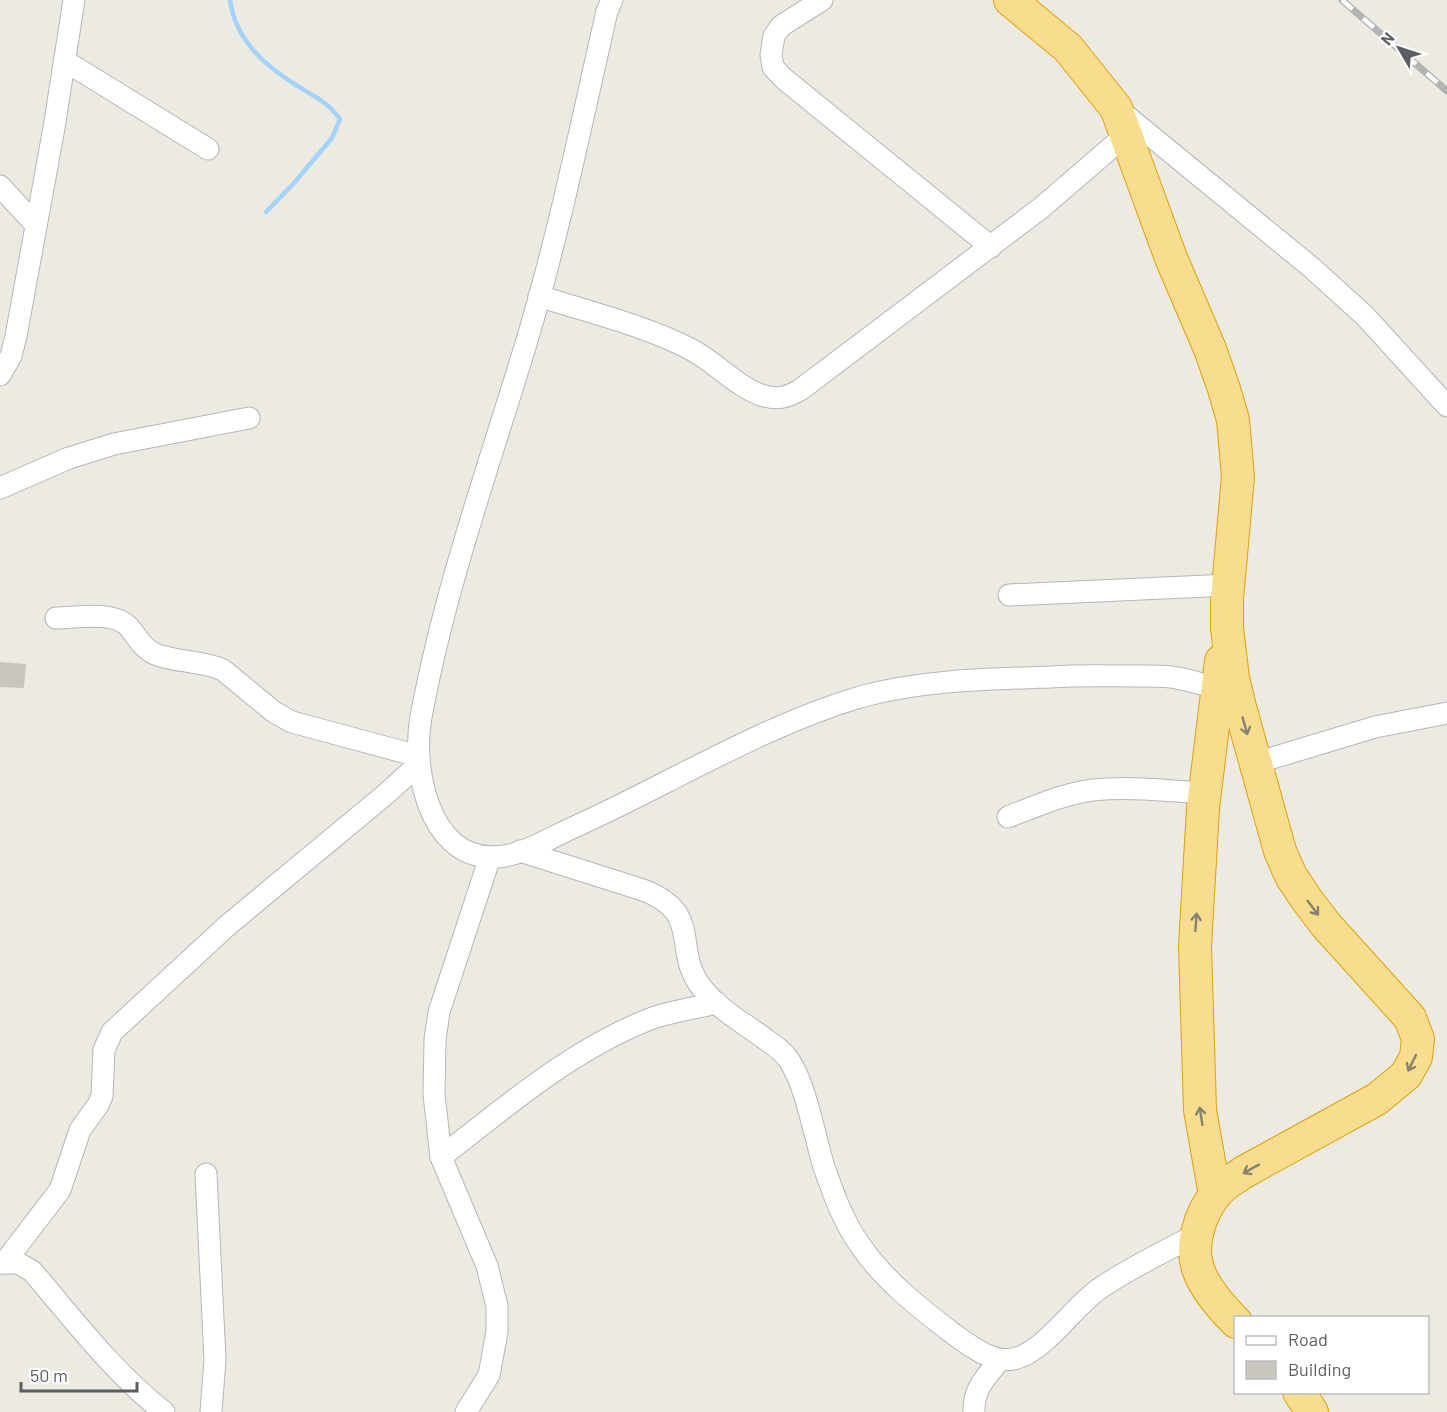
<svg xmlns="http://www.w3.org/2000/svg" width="1447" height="1412" font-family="Barlow,sans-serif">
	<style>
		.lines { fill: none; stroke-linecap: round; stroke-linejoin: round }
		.stream { stroke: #a3d3fa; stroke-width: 4.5 }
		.building { fill: #c9c6c0 }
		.minor-casing { stroke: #b4b7bb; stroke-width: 23 }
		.highway-casing { stroke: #e1a00c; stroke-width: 34 }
		.minor { stroke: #fff; stroke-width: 21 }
		.highway { stroke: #f7dd8d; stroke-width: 32 }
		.rail-casing { stroke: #b2b3b3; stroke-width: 7 }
		.rail { stroke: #fff; stroke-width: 4.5; stroke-dasharray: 14; stroke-linecap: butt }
		.oneway { stroke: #89836e }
	</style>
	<rect width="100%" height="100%" fill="#eceae1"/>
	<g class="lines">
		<path class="stream" d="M230,0c5,39 34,65 66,85 16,10 33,18 44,34l-8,19 -38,45 -28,29"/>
	</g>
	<path class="building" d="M0,662l26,2 -2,24 -24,-1z"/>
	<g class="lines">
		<g class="minor-casing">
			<g id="minor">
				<path d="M612,0l-5,11c-25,109 -47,218 -79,326 -38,126 -83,250 -107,380 -9,49 6,138 70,140 27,1 55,-17 79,-28 33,-15 65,-31 98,-48 61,-31 125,-64 192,-84 62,-17 128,-18 191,-20 29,-2 56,-1 84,-1 14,0 29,-1 42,2 14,2 27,7 41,11"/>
				<path d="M822,0l-41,26 -7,10 -3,19 2,12 10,11 208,169"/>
				<path d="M65,61l143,88"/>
				<path d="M1118,109l194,159 53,48 82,90"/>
				<path d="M0,186l36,39"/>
				<path d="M539,296c49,16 108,30 153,54 23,12 44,36 69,45 16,5 25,3 39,-5l241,-182 86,-74"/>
				<path d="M0,375l11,-19 5,-20 38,-208 20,-128"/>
				<path d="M0,488l69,-30 45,-14 135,-26"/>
				<path d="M1009,595l220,-10"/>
				<path d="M56,618c21,0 57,-8 73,9 8,10 13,21 26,27 22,9 47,6 68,16l51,42 18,10 126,34"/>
				<path d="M1256,763l119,-36 72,-14"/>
				<path d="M1008,817c28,-11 55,-23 85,-27 37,-4 75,1 112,3"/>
				<path d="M520,851l123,39c62,24 28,59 59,98 16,21 42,35 63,51 9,6 18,12 24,21 18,28 25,75 35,107 9,26 20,56 36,78 23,34 58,62 91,87 19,14 45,35 69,25 27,-10 54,-50 79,-68 30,-21 65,-37 98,-55"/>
				<path d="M441,1157c66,-51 130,-107 209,-138 22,-8 45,-11 67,-16"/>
				<path d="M206,1174l9,186 -4,52"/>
				<path d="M0,1263h18l14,8c42,49 81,101 132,141"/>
				<path d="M4,1263l56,-73 20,-60 18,-25 4,-9 2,-46 8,-18 116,-107 158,-131 33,-30"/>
				<path d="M466,1412l23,-37 8,-43v-26l-10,-40 -46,-109 -7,-63 1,-54 4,-28 51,-155"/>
				<path d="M974,1412c-1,-23 12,-35 26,-52"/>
			</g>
		</g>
		<g class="highway-casing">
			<g id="highway">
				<path d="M1010,0l58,48 48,60 55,150 39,91 14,40 9,31 5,57 -11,122v29l6,50 7,29 40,144 11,25 16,24 19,25 84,93 8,21 -2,18 -10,18 -29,24 -133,73c-10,7 -22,13 -29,23 -15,19 -25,50 -17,74 7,20 23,38 38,53"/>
				<path d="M1215,1195l-15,-85 -5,-164 8,-138 18,-147"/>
				<path d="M1299,1392l13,20"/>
			</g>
		</g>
		<use href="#minor" class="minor"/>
		<use href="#highway" class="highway"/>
		<g class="rail-casing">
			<path id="rail" d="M1342,0l105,91"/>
		</g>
		<use href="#rail" class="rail"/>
	</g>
	<defs><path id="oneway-shaft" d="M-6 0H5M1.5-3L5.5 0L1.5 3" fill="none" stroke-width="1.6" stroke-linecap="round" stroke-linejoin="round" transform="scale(1.5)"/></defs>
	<g class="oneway">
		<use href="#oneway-shaft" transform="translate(1245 726) rotate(74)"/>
		<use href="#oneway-shaft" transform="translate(1313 908) rotate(53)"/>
		<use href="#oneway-shaft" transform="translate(1196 922) rotate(-86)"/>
		<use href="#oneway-shaft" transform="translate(1412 1063) rotate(116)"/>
		<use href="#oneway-shaft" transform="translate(1201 1116) rotate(-99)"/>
		<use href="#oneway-shaft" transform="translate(1251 1169) rotate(151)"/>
	</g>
	<rect x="1234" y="1316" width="195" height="78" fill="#ffffff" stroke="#bdbec0" stroke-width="1.5"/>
	<rect x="1246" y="1336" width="30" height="9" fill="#ffffff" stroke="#bdbec0" stroke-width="1.5"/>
	<text x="1288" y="1346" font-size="18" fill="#5a5d61">Road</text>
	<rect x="1246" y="1361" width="30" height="18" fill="#c9c6c0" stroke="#bdbec0" stroke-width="1.5"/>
	<text x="1288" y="1376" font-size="18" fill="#5a5d61">Building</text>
	<g transform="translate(1399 48) rotate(309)" stroke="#ffffff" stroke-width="4.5" paint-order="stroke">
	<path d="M0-4.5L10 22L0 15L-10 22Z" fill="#5a5d61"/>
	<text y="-9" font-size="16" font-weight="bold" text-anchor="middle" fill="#5a5d61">N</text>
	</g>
	<path d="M21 1382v9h116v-9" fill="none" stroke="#5a5d61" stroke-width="3"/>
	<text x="30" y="1382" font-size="18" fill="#5a5d61" stroke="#ffffff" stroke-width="4.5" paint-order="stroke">50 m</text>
</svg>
